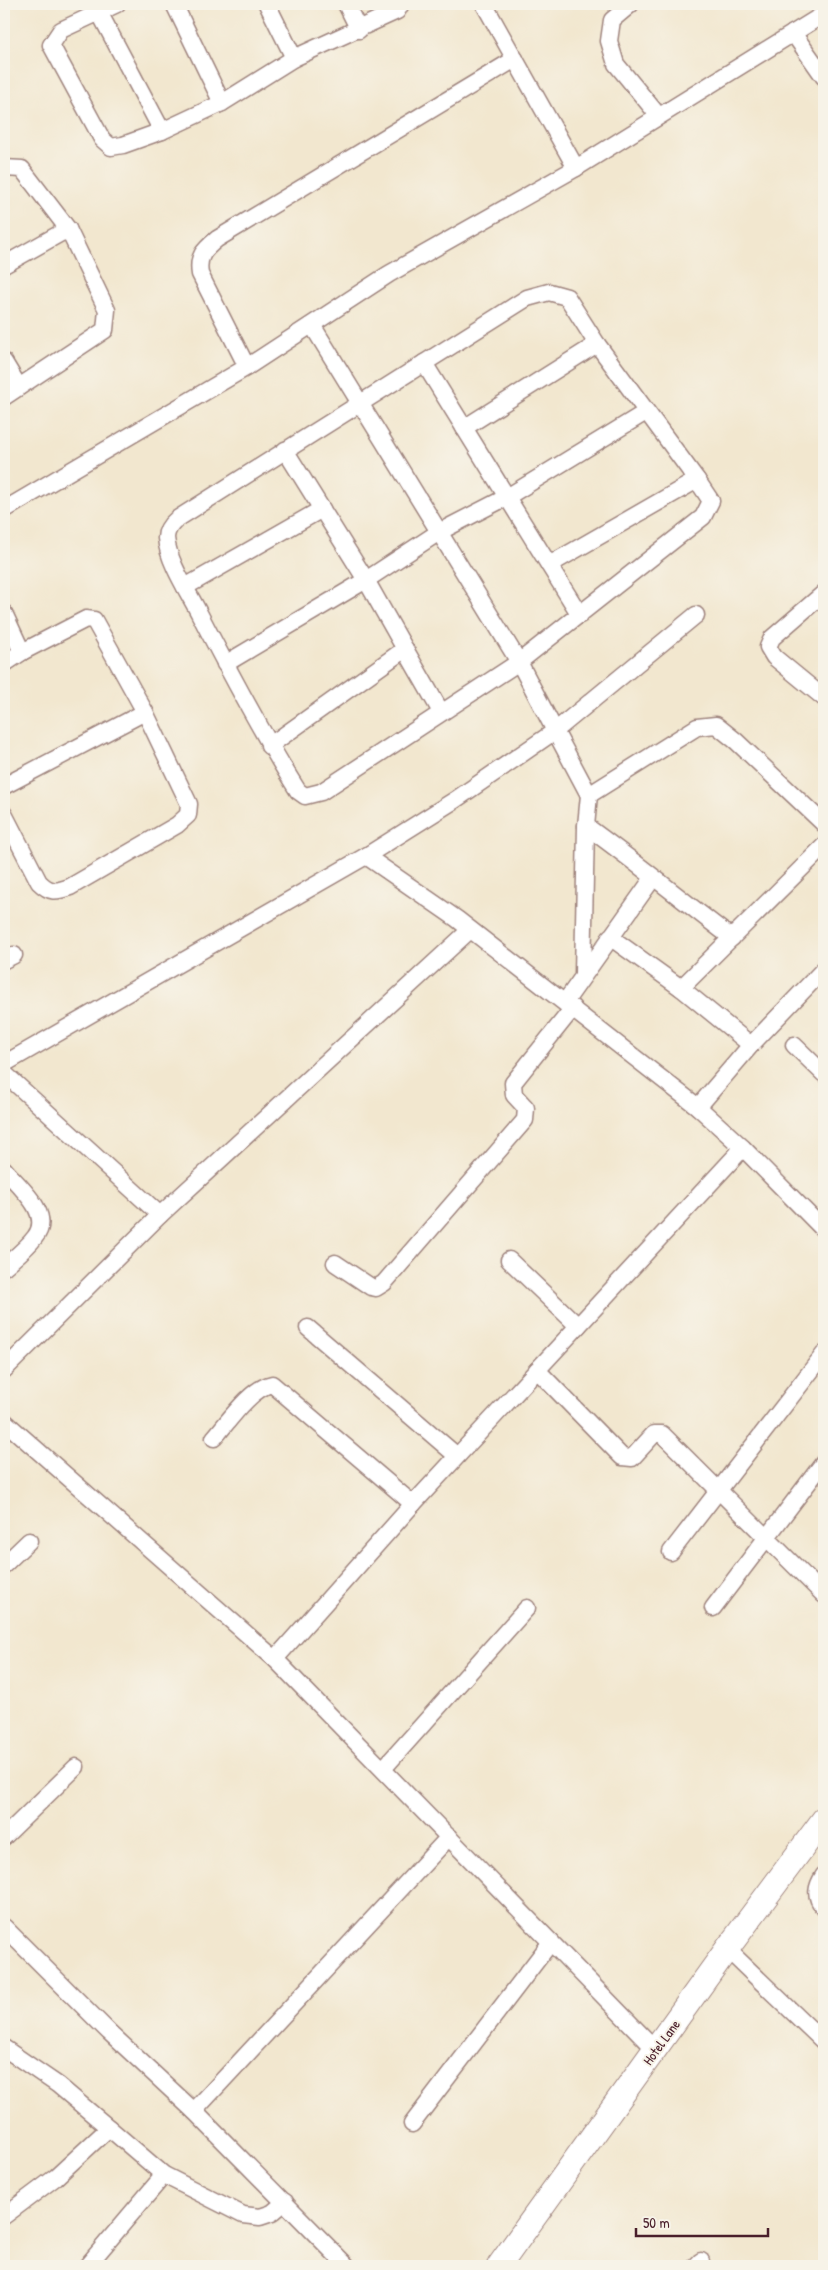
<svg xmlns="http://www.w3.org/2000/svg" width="828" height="2270" font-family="'Patrick Hand',sans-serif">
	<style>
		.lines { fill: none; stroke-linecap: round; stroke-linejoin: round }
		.street-casing { stroke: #9e837d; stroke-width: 19 }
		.secondary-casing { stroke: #9e837d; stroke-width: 26 }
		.street { stroke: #fff; stroke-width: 16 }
		.secondary { stroke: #fff; stroke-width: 24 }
		.labels { text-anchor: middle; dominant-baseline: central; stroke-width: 4; stroke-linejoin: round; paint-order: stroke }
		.street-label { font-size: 14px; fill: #4a1f2b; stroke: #f7f3e8 }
	</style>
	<rect width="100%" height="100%" fill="#f7f3e8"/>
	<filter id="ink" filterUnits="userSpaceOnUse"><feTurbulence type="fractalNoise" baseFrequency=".02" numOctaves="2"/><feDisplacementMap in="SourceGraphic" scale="10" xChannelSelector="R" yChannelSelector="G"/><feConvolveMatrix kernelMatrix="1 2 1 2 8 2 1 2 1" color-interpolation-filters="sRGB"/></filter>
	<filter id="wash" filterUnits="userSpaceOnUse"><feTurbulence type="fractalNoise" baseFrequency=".0096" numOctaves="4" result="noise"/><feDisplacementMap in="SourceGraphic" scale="20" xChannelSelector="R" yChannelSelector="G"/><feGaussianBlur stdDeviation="1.12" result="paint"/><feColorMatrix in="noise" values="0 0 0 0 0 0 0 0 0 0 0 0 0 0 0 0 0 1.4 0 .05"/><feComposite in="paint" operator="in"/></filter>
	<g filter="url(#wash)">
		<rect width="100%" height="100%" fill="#f2e7cf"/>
	</g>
	<g filter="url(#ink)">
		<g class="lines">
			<g class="street-casing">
				<g id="street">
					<path d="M117,4l-56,26 -10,15 51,94 9,8 12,-2 39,-14 60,-28 72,-45 103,-47 4,-7"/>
					<path d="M174,4l48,99"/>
					<path d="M267,4l27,54"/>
					<path d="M346,4l13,26"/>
					<path d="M484,4l92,164"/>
					<path d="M631,4l-19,16 -3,21 7,23 42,51"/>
					<path d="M99,12l63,119"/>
					<path d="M793,33l31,44"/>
					<path d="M4,168l18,1 46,60 39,81 -2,20 -101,67"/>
					<path d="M4,265l64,-36"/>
					<path d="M549,292l18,5 30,47 100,136 14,21 -8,16 -184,145 -198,130 -16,4 -7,-5c-36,-57 -67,-116 -98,-176 -11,-22 -32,-53 -34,-77 0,-8 5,-14 11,-19l350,-221z"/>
					<path d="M4,362l15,25"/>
					<path d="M424,363l156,252"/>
					<path d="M247,367l-47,-93c-3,-18 4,-24 17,-35l298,-180"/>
					<path d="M464,428l133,-84"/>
					<path d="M285,450l81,130 39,69"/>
					<path d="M4,510l243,-143 142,-93 187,-106 248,-154"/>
					<path d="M549,565l148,-85"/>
					<path d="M185,587l137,-78"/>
					<path d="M824,593l-52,45 -4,9 6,10 50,41"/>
					<path d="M4,613l18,39 -18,12"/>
					<path d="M696,615l-141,116 34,64 108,-68 19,-2 20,16 88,83"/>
					<path d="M225,664l141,-84 73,-48 68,-35 139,-85"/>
					<path d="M269,746l136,-97 36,63"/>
					<path d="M4,786l141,-74"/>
					<path d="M4,814l35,68c11,11 17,10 31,5l107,-62 11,-10 1,-11 -44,-92 -51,-92 -8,-1 -64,33"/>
					<path d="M586,826c50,36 97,75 146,112"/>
					<path d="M366,856l91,63 241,188 45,41 81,82"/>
					<path d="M610,937l71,51 70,57"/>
					<path d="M4,960l10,-5"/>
					<path d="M583,974l3,-148 3,-31"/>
					<path d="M681,988l143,-142"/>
					<path d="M565,1002l88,-124"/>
					<path d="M794,1045l30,29"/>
					<path d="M4,1064l362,-208 89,-56 100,-69 -36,-69 -207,-337"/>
					<path d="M4,1073l156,142"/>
					<path d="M698,1107l53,-62 73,-76"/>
					<path d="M4,1169c14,17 50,45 31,68 -8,11 -21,21 -31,30"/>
					<path d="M509,1260l69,66"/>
					<path d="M335,1263l36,24 5,1 8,-5 141,-163 1,-12 -12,-13 -1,-12 60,-75"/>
					<path d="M308,1328l149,128"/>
					<path d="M4,1370l156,-155 310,-285"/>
					<path d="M537,1370l85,87 10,1 22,-24h8l162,161"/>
					<path d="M4,1421l271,238 381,391"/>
					<path d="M214,1438c14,-16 37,-50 58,-54l141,120"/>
					<path d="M671,1552l153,-198"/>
					<path d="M4,1565l25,-24"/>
					<path d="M713,1608l111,-146"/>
					<path d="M275,1659l138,-155 330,-356"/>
					<path d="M383,1769l144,-161"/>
					<path d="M4,1837l72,-70"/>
					<path d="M824,1875c-8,12 -10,21 0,33"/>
					<path d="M4,1927l105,105 85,79 153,155"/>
					<path d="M727,1949l97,93"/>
					<path d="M4,2048l54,37 51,43"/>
					<path d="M194,2111l255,-274"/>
					<path d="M412,2124l139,-182"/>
					<path d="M4,2216l52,-39 53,-49 55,47 79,40 17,2 12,-4 13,-11"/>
					<path d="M87,2266l77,-91"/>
					<path d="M696,2266l5,-5"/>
				</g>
			</g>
			<g class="secondary-casing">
				<path id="secondary" d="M499,2266l228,-317 97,-130"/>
			</g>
			<use href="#street" class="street"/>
			<use href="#secondary" class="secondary"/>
		</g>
	</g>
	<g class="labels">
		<g class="street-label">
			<text transform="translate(661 2042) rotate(-54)">Hotel Lane</text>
		</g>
	</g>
	<rect width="828" height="2270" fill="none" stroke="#f7f3e8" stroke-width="20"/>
	<path d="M636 2228v8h132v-8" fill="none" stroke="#4a1f2b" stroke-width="2.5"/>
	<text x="643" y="2228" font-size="15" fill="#4a1f2b" stroke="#f7f3e8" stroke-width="4" paint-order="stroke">50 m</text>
</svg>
